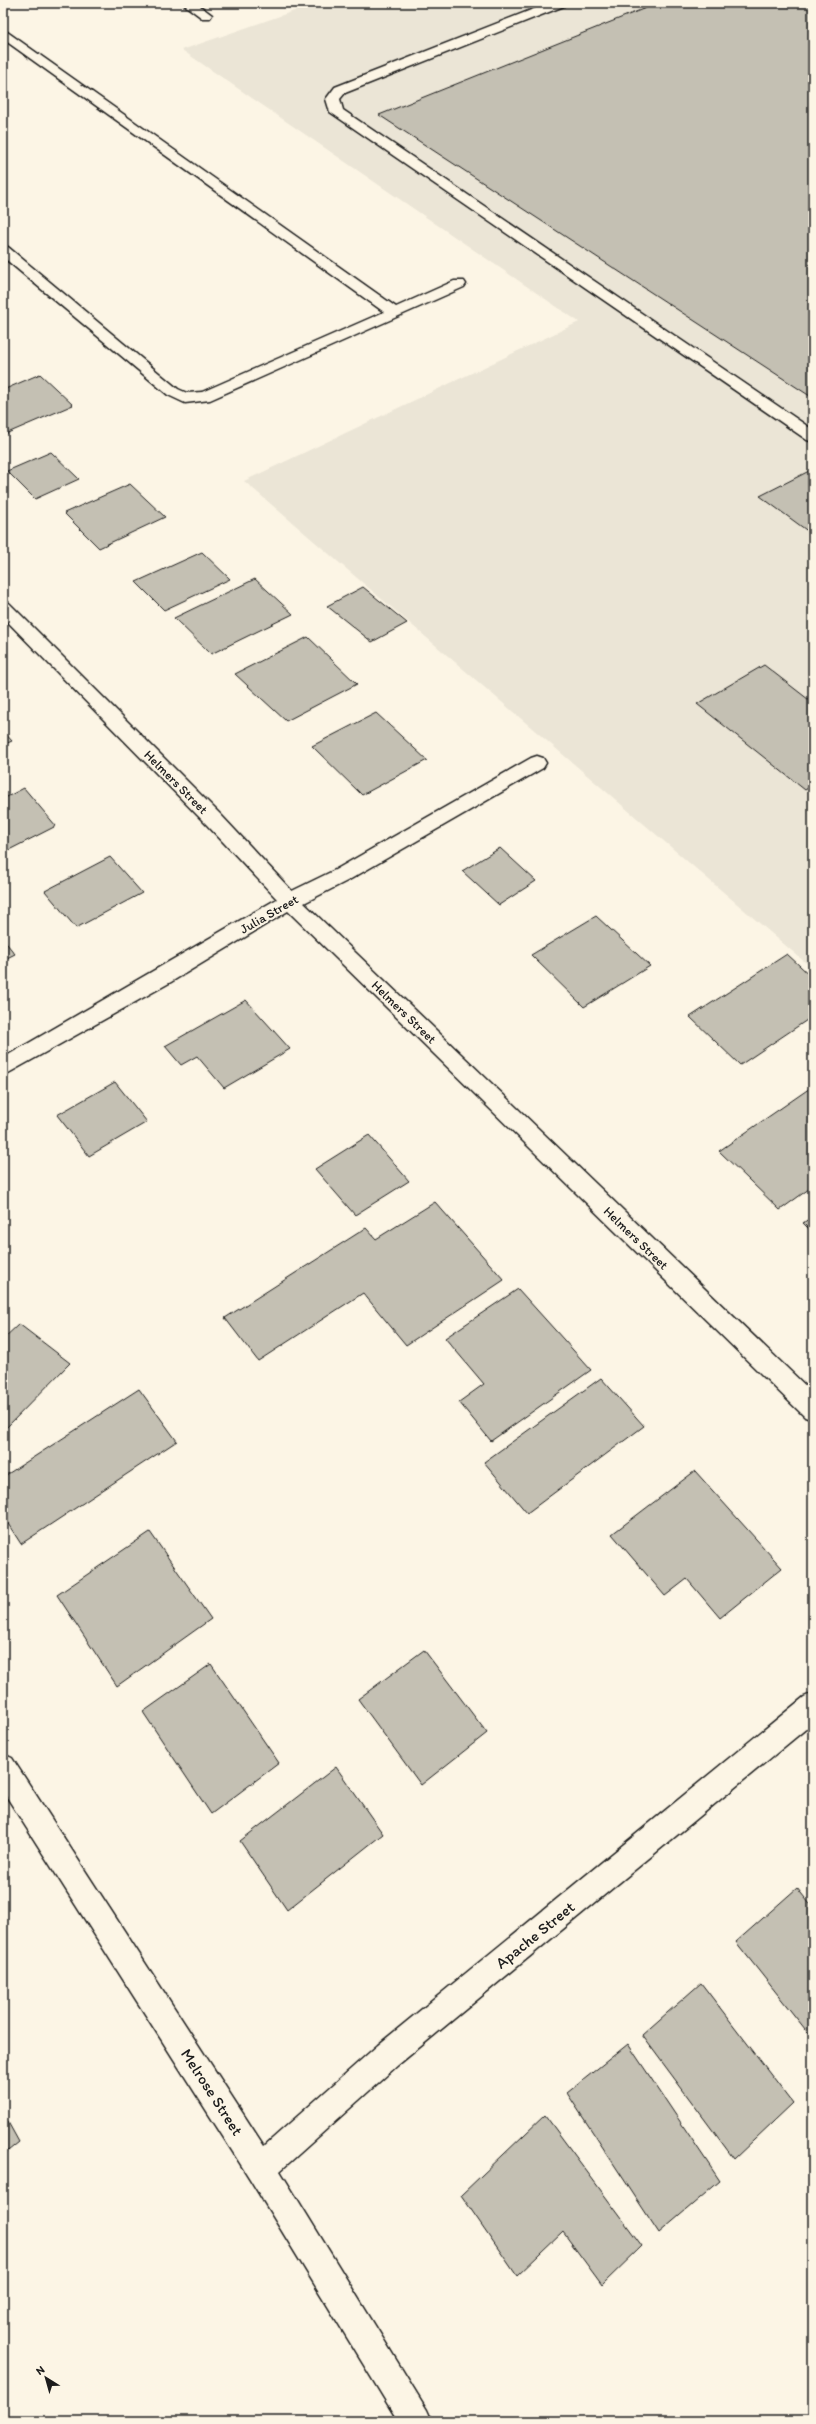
<svg xmlns="http://www.w3.org/2000/svg" width="816" height="2424" font-family="Itim,sans-serif">
	<style>
		.built { fill: #ebe5d6 }
		.building { fill: #c4c0b3; stroke: #1c1c1c }
		.lines { fill: none; stroke-linecap: round; stroke-linejoin: round }
		.minor-casing { stroke: #1c1c1c; stroke-width: 3 }
		.minor { fill: #fcf5e5; fill-rule: evenodd }
		.labels { text-anchor: middle; dominant-baseline: central; stroke-width: 4; stroke-linejoin: round; paint-order: stroke }
		.street-label { font-size: 13px; fill: #1c1c1c; stroke: #fcf5e5 }
		.near-street-label { font-size: 16px; fill: #1c1c1c; stroke: #fcf5e5 }
	</style>
	<rect width="100%" height="100%" fill="#fcf5e5"/>
	<filter id="ink" filterUnits="userSpaceOnUse"><feTurbulence type="fractalNoise" baseFrequency=".025" numOctaves="2"/><feDisplacementMap in="SourceGraphic" scale="8" xChannelSelector="R" yChannelSelector="G"/><feConvolveMatrix kernelMatrix="1 2 1 2 8 2 1 2 1" color-interpolation-filters="sRGB"/></filter>
	<g filter="url(#ink)">
		<path class="built" d="M317,3h496v966l-569,-488 335,-159 -397,-272z"/>
		<g class="building">
			<path d="M658,3h155v395l-434,-283z"/>
			<path d="M40,374l33,31 -70,30v-45z"/>
			<path d="M51,452l28,27 -44,20 -28,-28z"/>
			<path d="M811,470l2,2v63l-53,-39z"/>
			<path d="M130,484l35,33 -66,31 -35,-35z"/>
			<path d="M202,552l28,27 -66,31 -28,-28z"/>
			<path d="M255,579l38,35 -82,40 -37,-36z"/>
			<path d="M363,587l44,36 -35,19 -45,-36z"/>
			<path d="M308,637l49,47 -71,37 -51,-47z"/>
			<path d="M764,665l49,38v82l-8,5 -108,-86z"/>
			<path d="M376,713l51,47 -65,35 -50,-49z"/>
			<path d="M3,731l9,10 -9,4z"/>
			<path d="M24,788l32,38 -53,27v-54z"/>
			<path d="M500,848l36,33 -37,24 -37,-34z"/>
			<path d="M110,857l32,36 -66,35 -31,-37z"/>
			<path d="M596,916l54,50 -66,41 -53,-52z"/>
			<path d="M3,939l12,15 -12,6z"/>
			<path d="M787,954l26,24v38l-73,49 -50,-48z"/>
			<path d="M246,1000l44,49 -66,39 -27,-32 -16,9 -16,-19z"/>
			<path d="M115,1082l32,40 -58,34 -32,-41z"/>
			<path d="M813,1086v100l-33,24 -61,-59z"/>
			<path d="M369,1135l40,46 -54,34 -40,-46z"/>
			<path d="M435,1202l69,78 -98,65 -43,-52 -105,68 -33,-43 141,-90 10,11z"/>
			<path d="M813,1216v17l-10,-10z"/>
			<path d="M518,1289l73,81 -100,71 -32,-39 25,-18 -39,-46z"/>
			<path d="M19,1324l51,39 -67,68v-92z"/>
			<path d="M601,1378l43,48 -117,87 -43,-51z"/>
			<path d="M139,1389l38,52 -156,103 -18,-28v-39z"/>
			<path d="M695,1471l87,97 -62,50 -33,-39 -22,17 -53,-62z"/>
			<path d="M150,1532l61,87 -94,67 -60,-91z"/>
			<path d="M424,1650l63,83 -66,52 -63,-86z"/>
			<path d="M211,1664l68,99 -68,51 -68,-102z"/>
			<path d="M336,1767l47,67 -96,76 -47,-69z"/>
			<path d="M797,1888l16,20v131l-77,-97z"/>
			<path d="M701,1983l92,120 -59,56 -92,-124z"/>
			<path d="M628,2044l92,137 -61,52 -92,-140z"/>
			<path d="M3,2113l16,29 -16,13z"/>
			<path d="M545,2115l97,131 -40,39 -39,-53 -46,44 -56,-81z"/>
		</g>
		<g class="lines">
			<g class="minor-casing">
				<g id="minor">
					<path d="M182,3h14l16,12 -2,3h-8z"/>
					<path d="M549,3h17l-2,3 -219,87 -5,6 3,11 470,320v12l-6,-2 -477,-328 -4,-13 9,-12z"/>
					<path d="M3,29l393,278 58,-26h10l2,3 -2,3 -254,113 -25,3 -17,-8 -165,-138v-11l5,1 170,142 9,4 15,-1 182,-80 -381,-273z"/>
					<path d="M3,601l6,2 212,212 71,76 43,-21 196,-112 6,-2 6,2 3,5 -3,5 -194,112 -45,23 509,490v27l-8,-3 -517,-506 -117,71 -168,94v-18l274,-159 -70,-74 -204,-208z"/>
					<path d="M813,1693v30l-415,342 -118,106 147,239 5,11h-34l-148,-242 -247,-388v-37l9,4 252,388 114,-101 426,-348z"/>
				</g>
			</g>
			<use href="#minor" class="minor"/>
		</g>
	</g>
	<g class="labels">
		<g class="street-label">
			<text transform="translate(176 782) rotate(45)">Helmers Street</text>
			<text transform="translate(269 914) rotate(-30)">Julia Street</text>
			<text transform="translate(404 1012) rotate(44)">Helmers Street</text>
			<text transform="translate(636 1238) rotate(44)">Helmers Street</text>
		</g>
		<g class="near-street-label">
			<text transform="translate(535 1935) rotate(-39)">Apache Street</text>
			<text transform="translate(212 2092) rotate(57)">Melrose Street</text>
		</g>
	</g>
	<rect width="816" height="2424" fill="none" stroke="#fcf5e5" stroke-width="16"/>
	<rect x="8" y="8" width="800" height="2408" fill="none" stroke="#1c1c1c" stroke-width="1.5" filter="url(#ink)"/>
	<g transform="translate(46 2378) rotate(323)" stroke="#fcf5e5" stroke-width="3" paint-order="stroke">
	<path d="M0-3L7 15L0 10L-7 15Z" fill="#1c1c1c"/>
	<text y="-6" font-size="11" font-weight="bold" text-anchor="middle" fill="#1c1c1c">N</text>
	</g>
</svg>
